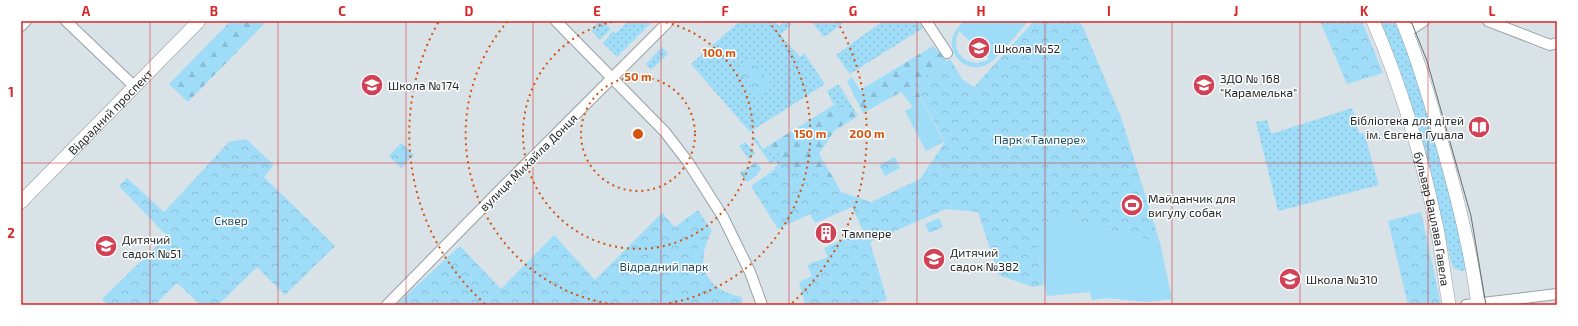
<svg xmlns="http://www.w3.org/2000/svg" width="1578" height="326" font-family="'Exo 2',sans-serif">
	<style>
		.grass { fill: url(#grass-dots) }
		.forest { fill: url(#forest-firs) }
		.park { fill: url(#park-crowns) }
		.pitch { fill: #9edcf7; fill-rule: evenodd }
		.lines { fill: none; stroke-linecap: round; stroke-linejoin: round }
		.minor-casing { stroke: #98a0a4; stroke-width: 12 }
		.major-casing { stroke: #98a0a4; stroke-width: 14 }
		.minor { stroke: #fff; stroke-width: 10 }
		.major { stroke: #fff; stroke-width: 13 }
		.tram { stroke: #696e71; stroke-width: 1 }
		.grid { fill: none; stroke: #d62828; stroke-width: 1; stroke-opacity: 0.55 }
		.ring { fill: none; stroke: #d4540f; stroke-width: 2; stroke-dasharray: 2 4 }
		.labels { text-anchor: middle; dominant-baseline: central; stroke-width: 3; stroke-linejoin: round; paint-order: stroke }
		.poi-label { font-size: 12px; fill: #232628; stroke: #fff; text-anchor: start }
		.street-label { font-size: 12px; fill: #232628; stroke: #fff }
		.park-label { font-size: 12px; fill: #204f61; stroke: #fff }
		.centre { fill: #d4540f; stroke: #fff; stroke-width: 2 }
		.ring-label { font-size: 12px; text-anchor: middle; font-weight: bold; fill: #d4540f; stroke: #fff; stroke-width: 3; stroke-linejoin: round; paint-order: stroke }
		.neatline { fill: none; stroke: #d62828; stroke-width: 1.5 }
		.grid-label { font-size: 13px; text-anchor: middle; font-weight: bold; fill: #d62828 }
	</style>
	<defs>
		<pattern id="grass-dots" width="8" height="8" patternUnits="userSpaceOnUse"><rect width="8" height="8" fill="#9edcf7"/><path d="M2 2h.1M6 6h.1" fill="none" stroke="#88bdd4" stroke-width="1.8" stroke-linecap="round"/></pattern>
		<pattern id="forest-firs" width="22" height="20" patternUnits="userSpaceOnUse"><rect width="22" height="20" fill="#9edcf7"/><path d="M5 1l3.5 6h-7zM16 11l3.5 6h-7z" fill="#88bdd4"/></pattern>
		<pattern id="park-crowns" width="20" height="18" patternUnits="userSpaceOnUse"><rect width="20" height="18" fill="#9edcf7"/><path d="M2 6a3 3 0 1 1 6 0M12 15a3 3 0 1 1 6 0" fill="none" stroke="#88bdd4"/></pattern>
	</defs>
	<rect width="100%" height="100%" fill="#d9e2e6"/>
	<g class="grass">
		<path d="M599,21h4l8,8 -11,11 -9,-10z"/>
		<path d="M628,21h25l-36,36 -14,-14 10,-12 3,2z"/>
		<path d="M740,21h34l5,5 5,-5h6l1,4 -11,10 20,22 4,-4 21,31 -75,48 -59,-68z"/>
		<path d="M811,21h35l-22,16z"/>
		<path d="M883,21h35l5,7 -73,46 -14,-19z"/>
		<path d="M1380,21h16l20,48 32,102 20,96 -5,4 -8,-2 -3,-4 -21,-88 -29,-101z"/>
		<path d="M662,47l6,7 -17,16 -5,-6z"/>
		<path d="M837,85h2l19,31 -8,-7 -16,-4 -7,-14z"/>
		<path d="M1352,108l7,26 5,-1 15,52 -101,26 -22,-89 11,-2 4,14z"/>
		<path d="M755,137l8,12 17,4 4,10 -9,6 -1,-1 4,-4 -3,-3 -4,3 -18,-25z"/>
		<path d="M745,142l10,11 -6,6 -10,-13z"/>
	</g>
	<g class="forest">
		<path d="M231,21h36l-79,81 -19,-18z"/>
		<path d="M933,46l14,15 -33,23 9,18 -10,5 -12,-15 -38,21 -16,-32 5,-4 8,13z"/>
		<path d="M834,105l16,4 8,7 -24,15 -15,23 16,27 -5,8 -45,-23 -5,-13 -17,-4z"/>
		<path d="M757,162l4,7 -5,7 -9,6 -7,-9z"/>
	</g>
	<g class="park">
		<path d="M1034,21h45l4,6 38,90 39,126 -96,-25 -27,32 7,35 -11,2 -34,-12 -21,-63 -32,-3 -76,33 17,58 -17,5h-65l-6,-23 13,-6 -5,-11 21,-8 -4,-9 39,-17 -11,-24 -37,16 -5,-9 -32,15 -27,-43 33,-23 51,18 6,11 30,10 49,-23 25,-37 -31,-58 36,-25 13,21 11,7z"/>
		<path d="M1320,21h42l21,52 -36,11z"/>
		<path d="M751,59l20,24 -13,12 -21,-24z"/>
		<path d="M246,139l28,26 -10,12 71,69 -50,49 -28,-28 -39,38h-17l-24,-22 -22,22h-47l-6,-6 65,-63 -48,-50 8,-8 37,34 65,-70z"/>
		<path d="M401,143l13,12 -13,13 -12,-12z"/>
		<path d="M895,157l5,11 -15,8 -6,-11z"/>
		<path d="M698,210l14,21c-18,32 -8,58 29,66l2,8h-347l64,-59 41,43 53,-54 41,45 67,-67 13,14z"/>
		<path d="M1421,212l20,93h-33l-20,-84z"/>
		<path d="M939,218l4,9 -14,6 -4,-9z"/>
	</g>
	<g class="pitch">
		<path d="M964,21h65c-11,11 -31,38 -43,44 -19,9 -40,-10 -33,-29 2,-6 7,-11 11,-15zM959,31l30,28c-20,12 -41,-7 -30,-28z"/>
		<path d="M923,102l21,40 -18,9 -21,-40z"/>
		<path d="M1091,129l5,11 -17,8 -6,-11z"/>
		<path d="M1064,218l96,25 12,56 -25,3 -41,-4 -14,2 -2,-8 -43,4 -10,-46 6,-23z"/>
	</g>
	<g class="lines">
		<g class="minor-casing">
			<g id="minor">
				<path d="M66,21l69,66"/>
				<path d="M556,21l109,111 23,30 35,55 27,55 12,33"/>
				<path d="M926,21l21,32"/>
				<path d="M1488,21l62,24 7,-2"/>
				<path d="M21,26l5,-5"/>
				<path d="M1407,32l17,-11"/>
				<path d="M387,305l115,-117 167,-167"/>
				<path d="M1466,305l91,-11"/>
			</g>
		</g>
		<g class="major-casing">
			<g id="major">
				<path id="s1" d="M1373,21c29,67 50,140 65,212 4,24 7,48 11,72"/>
				<path d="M1402,21c14,32 24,67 34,101 17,60 34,121 42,183"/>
				<path id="s2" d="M21,202l178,-181"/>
			</g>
		</g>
		<use href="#minor" class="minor"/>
		<use href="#major" class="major"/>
		<path class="tram" d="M1411,21l16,40 44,155 15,89"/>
	</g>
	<path class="grid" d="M150,21v284M278,21v284M406,21v284M533,21v284M661,21v284M789,21v284M917,21v284M1045,21v284M1172,21v284M1300,21v284M1428,21v284M21,163h1536"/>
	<g class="ring">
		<circle cx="638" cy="134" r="57"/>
		<path d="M660 21A115 115 0 1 1 616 21"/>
		<path d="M619 305A172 172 0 0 1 508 21M768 21A172 172 0 0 1 657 305"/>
		<path d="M485 304A229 229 0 0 1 439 21M837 21A229 229 0 0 1 791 304"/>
	</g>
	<defs>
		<g id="school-disc" transform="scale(1.15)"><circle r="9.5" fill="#d24256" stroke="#fff"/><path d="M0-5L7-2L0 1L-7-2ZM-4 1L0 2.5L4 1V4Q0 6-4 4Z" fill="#fff"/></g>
		<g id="library-disc" transform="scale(1.15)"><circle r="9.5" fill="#d24256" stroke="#fff"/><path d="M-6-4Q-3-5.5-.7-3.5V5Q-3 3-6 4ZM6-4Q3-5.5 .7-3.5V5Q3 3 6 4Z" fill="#fff"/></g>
		<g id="stadium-disc" transform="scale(1.15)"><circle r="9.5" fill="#d24256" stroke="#fff"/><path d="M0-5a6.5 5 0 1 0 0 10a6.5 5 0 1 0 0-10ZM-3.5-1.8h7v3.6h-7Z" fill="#fff"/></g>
		<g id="building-disc" transform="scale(1.15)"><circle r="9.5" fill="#d24256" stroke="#fff"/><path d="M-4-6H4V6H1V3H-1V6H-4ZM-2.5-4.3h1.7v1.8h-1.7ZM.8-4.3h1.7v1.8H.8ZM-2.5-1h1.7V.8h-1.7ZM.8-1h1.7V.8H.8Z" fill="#fff"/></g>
	</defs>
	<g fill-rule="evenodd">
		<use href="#school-disc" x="979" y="48"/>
		<use href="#school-disc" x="372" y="85"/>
		<use href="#school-disc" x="1204" y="85"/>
		<use href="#library-disc" x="1479" y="127"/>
		<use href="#stadium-disc" x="1132" y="205"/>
		<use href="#building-disc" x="826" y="233"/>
		<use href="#school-disc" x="106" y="246"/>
		<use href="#school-disc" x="934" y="259"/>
		<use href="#school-disc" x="1290" y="279"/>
	</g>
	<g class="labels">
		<g class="poi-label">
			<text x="994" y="48">Школа №52</text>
			<text x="1220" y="78">ЗДО № 168<tspan x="1220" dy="14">"Карамелька"</tspan></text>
			<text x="388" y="85">Школа №174</text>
			<text x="1464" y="120" text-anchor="end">Бібліотека для дітей<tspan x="1464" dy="14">ім. Євгена Гуцала</tspan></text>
			<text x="1148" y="198">Майданчик для<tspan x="1148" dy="14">вигулу собак</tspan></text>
			<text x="842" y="233">Тампере</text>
			<text x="122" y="239">Дитячий<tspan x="122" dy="14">садок №51</tspan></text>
			<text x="950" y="252">Дитячий<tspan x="950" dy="14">садок №382</tspan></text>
			<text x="1306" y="279">Школа №310</text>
		</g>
		<g class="street-label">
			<text stroke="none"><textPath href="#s2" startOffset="127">Відрадний проспект</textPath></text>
			<text transform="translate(528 162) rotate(-45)">вулиця Михайла Донця</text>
			<text stroke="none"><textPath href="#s1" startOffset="207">бульвар Вацлава Гавела</textPath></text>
		</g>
		<g class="park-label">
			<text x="1040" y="139">Парк «Тампере»</text>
			<text x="231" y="220">Сквер</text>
			<text x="664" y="266">Відрадний парк</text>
		</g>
	</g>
	<circle cx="638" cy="134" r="6" class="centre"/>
	<g class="ring-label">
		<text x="719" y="57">100 m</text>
		<text x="638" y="81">50 m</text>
		<text x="810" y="138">150 m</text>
		<text x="867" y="138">200 m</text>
	</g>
	<rect width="1578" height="326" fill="none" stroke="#ffffff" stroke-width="44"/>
	<rect x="22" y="22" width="1534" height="282" class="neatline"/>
	<g class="grid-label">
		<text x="86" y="16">A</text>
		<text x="214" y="16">B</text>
		<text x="342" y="16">C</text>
		<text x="469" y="16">D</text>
		<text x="597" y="16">E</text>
		<text x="725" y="16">F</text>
		<text x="853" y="16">G</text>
		<text x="981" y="16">H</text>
		<text x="1109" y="16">I</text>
		<text x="1236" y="16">J</text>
		<text x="1364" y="16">K</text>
		<text x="1492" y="16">L</text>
		<text x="11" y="97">1</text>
		<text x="11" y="238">2</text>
	</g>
</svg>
